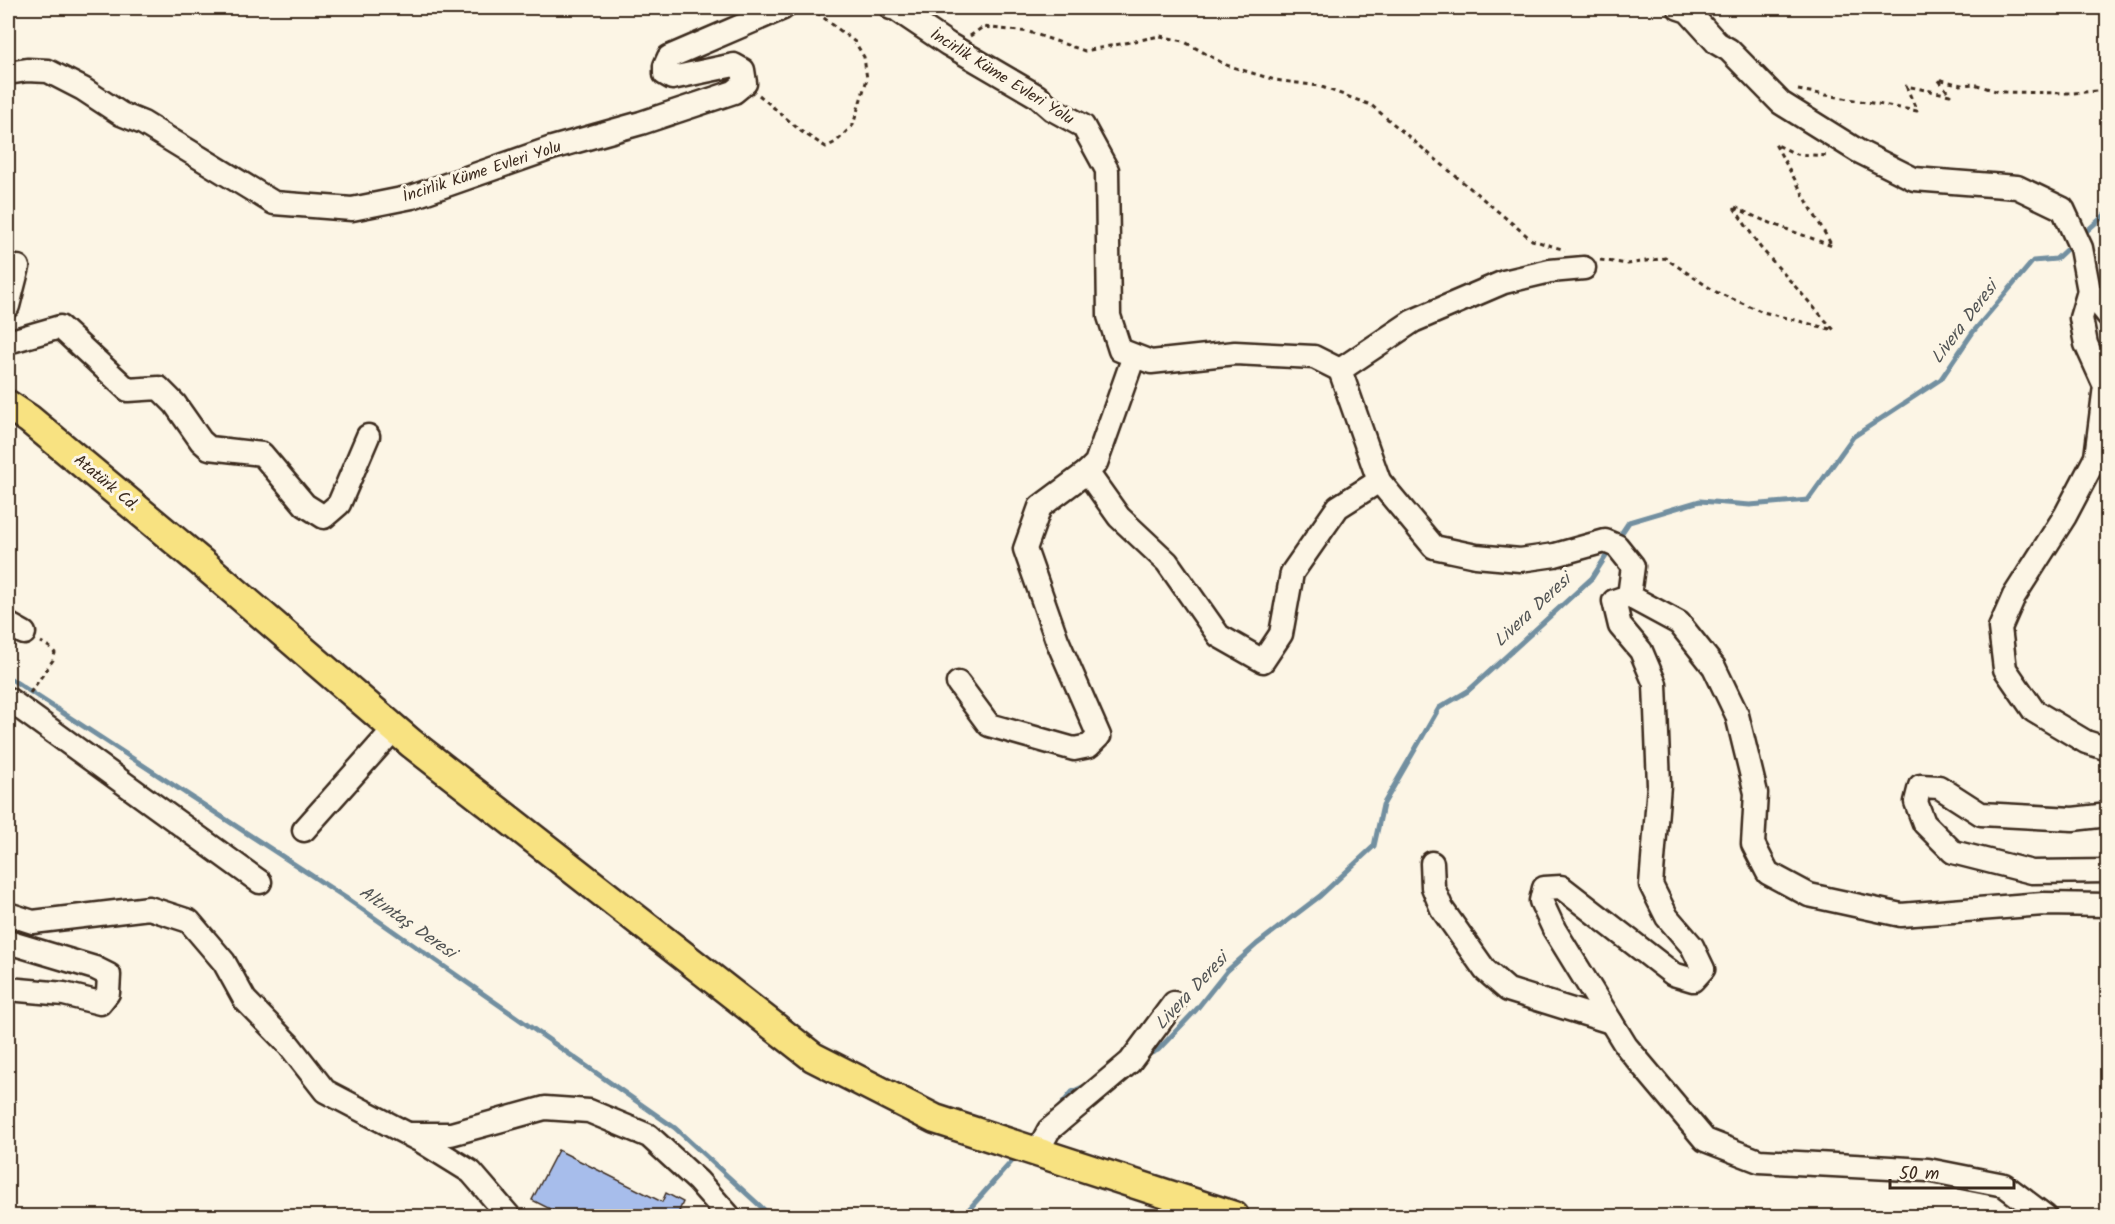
<svg xmlns="http://www.w3.org/2000/svg" width="2115" height="1224" font-family="Kalam,sans-serif">
	<style>
		.lines { fill: none; stroke-linecap: round; stroke-linejoin: round }
		.stream { stroke: #728fa0; stroke-width: 5 }
		.building { fill: #a7bdeb; stroke: #3b2a1e; stroke-width: 1.5 }
		.minor-casing { stroke: #3b2a1e; stroke-width: 27 }
		.major-casing { stroke: #3b2a1e; stroke-width: 33 }
		.path { stroke: #3b2a1e; stroke-width: 3; stroke-dasharray: 4.5 4.5; stroke-linecap: butt }
		.minor { stroke: #fcf5e5; stroke-width: 22 }
		.major { stroke: #f8e281; stroke-width: 28 }
		.labels { text-anchor: middle; dominant-baseline: central; stroke-width: 6; stroke-linejoin: round; paint-order: stroke }
		.street-label { font-size: 16px; fill: #3b2a1e; stroke: #fcf5e5 }
		.water-label { font-size: 18px; font-style: italic; fill: #525454; stroke: #fcf5e5 }
	</style>
	<rect width="100%" height="100%" fill="#fcf5e5"/>
	<filter id="ink" filterUnits="userSpaceOnUse"><feTurbulence type="fractalNoise" baseFrequency=".0167" numOctaves="2"/><feDisplacementMap in="SourceGraphic" scale="12" xChannelSelector="R" yChannelSelector="G"/><feConvolveMatrix kernelMatrix="1 2 1 2 8 2 1 2 1" color-interpolation-filters="sRGB"/></filter>
	<g filter="url(#ink)">
		<g class="lines">
			<g class="stream">
				<path d="M2081,236l27,-24"/>
				<path d="M1617,540l12,-18 71,-21 50,4 58,-5 45,-63 88,-58 32,-47 60,-71 23,-2 16,-15"/>
				<path d="M8,677l338,221 329,230 96,88"/>
				<path d="M1145,1056l13,-6 38,-40 31,-39 30,-27 63,-48 54,-50 9,-41 56,-97 29,-17 124,-113 18,-28"/>
				<path d="M1057,1110l15,-18 17,-8"/>
				<path d="M963,1216l50,-56"/>
			</g>
		</g>
		<path class="building" d="M558,1150l104,52 4,-9 17,9 -4,9 12,5h-127l-32,-16z"/>
		<g class="lines">
			<g class="minor-casing">
				<g id="minor">
					<path d="M891,8l5,1 52,35 89,52 15,13 31,17 24,44 2,146 11,34 31,12 84,-9 79,4 26,13"/>
					<path d="M1679,8l9,3 29,32 12,7 52,53 77,48 56,28 103,8 46,22 18,39 8,43 19,24"/>
					<path d="M8,73l19,-3 21,1 35,18 38,25 22,9 131,80 78,6 60,-12 140,-49 89,-25 93,-31 11,-9 -2,-13 -9,-5 -62,13 -7,-4v-8l4,-9 114,-49"/>
					<path d="M1584,268l-34,3 -46,11 -91,39 -73,49 39,111 55,66 42,9 44,4 35,-5 50,-14 12,5 16,20 -4,30"/>
					<path d="M2089,291l-8,27 5,26 19,42 -9,71 -31,59 -51,80 -14,32 5,41 29,42 52,31 22,7"/>
					<path d="M8,306l10,-39"/>
					<path d="M8,342l52,-15 68,63 31,-2 16,16 26,37 8,7 53,6 43,51 19,12 15,-13 29,-68"/>
					<path d="M1087,472l32,45 48,45 52,74 44,25 18,-27 11,-61 46,-66 41,-26"/>
					<path d="M8,624l16,9"/>
					<path d="M958,683l31,42 85,24 15,-3 10,-10 -42,-96 -32,-91 15,-42 47,-35 9,-9 38,-107"/>
					<path d="M8,699l252,183"/>
					<path d="M2108,815l-35,4 -92,-5 -42,-27 -19,-1 -4,16 8,21 29,29 79,20 76,-1"/>
					<path d="M304,830l90,-101"/>
					<path d="M1432,863l1,24 9,22 43,61 23,20 103,32"/>
					<path d="M8,914l25,8 116,-14 40,13 35,41 21,38 44,45 36,46 96,50 50,31 38,44"/>
					<path d="M8,942l87,26 14,7 -1,18 -8,10 -36,-9 -56,-5"/>
					<path d="M411,1134h40l94,-26 44,3 60,25 49,45 31,35"/>
					<path d="M1037,1152l12,-22 81,-68 44,-59"/>
					<path d="M2045,1216l-41,-31 -76,-15 -169,-9 -54,-21 -79,-94 -72,-117 -13,-28 3,-13 17,-1 112,87 20,6 10,-11 -11,-23 -25,-29 -16,-32 8,-100 -4,-101 -14,-33 -21,-25 -6,-25 15,-5 50,27 35,44 23,48 19,78 -3,51 15,29 41,22 92,20 142,-11 65,1"/>
				</g>
			</g>
			<g class="major-casing">
				<path id="major" d="M8,405l21,14 173,144 209,180 402,314 122,62 299,97"/>
			</g>
			<g class="path">
				<path d="M970,36l13,-9 46,5 56,19 75,-15 23,5 43,24 49,15 44,6 52,19 161,135 33,10"/>
				<path d="M1798,90l119,21 -11,-25 44,9 -12,-16 23,6 13,-1 25,8 74,1 35,-3"/>
				<path d="M759,95l43,37 24,15 10,-5 17,-17 14,-46 -3,-22 -9,-15 -44,-34"/>
				<path d="M1600,260l28,4 37,-6 51,34 47,20 71,18 -74,-83 -27,-41c32,17 66,27 99,40l-57,-102 21,10 33,2"/>
				<path d="M30,693l23,-33 2,-7 -4,-5 -10,-6"/>
			</g>
			<use href="#minor" class="minor"/>
			<use href="#major" class="major"/>
		</g>
	</g>
	<g class="labels">
		<g class="street-label">
			<text transform="translate(1002 77) rotate(32)">İncirlik Küme Evleri Yolu</text>
			<text transform="translate(482 172) rotate(-18)">İncirlik Küme Evleri Yolu</text>
			<text transform="translate(106 483) rotate(40)">Atatürk Cd.</text>
		</g>
		<g class="water-label">
			<text transform="translate(1965 323) rotate(-53)">Livera Deresi</text>
			<text transform="translate(1533 611) rotate(-43)">Livera Deresi</text>
			<text transform="translate(407 923) rotate(35)">Altıntaş Deresi</text>
			<text transform="translate(1192 992) rotate(-47)">Livera Deresi</text>
		</g>
	</g>
	<rect width="2115" height="1224" fill="none" stroke="#fcf5e5" stroke-width="30"/>
	<rect x="15" y="15" width="2085" height="1194" fill="none" stroke="#3b2a1e" stroke-width="2" filter="url(#ink)"/>
	<path d="M1890 1179v9h124v-9" fill="none" stroke="#3b2a1e" stroke-width="3"/>
	<text x="1899" y="1179" font-size="18" fill="#3b2a1e" stroke="#fcf5e5" stroke-width="4.5" paint-order="stroke">50 m</text>
</svg>
